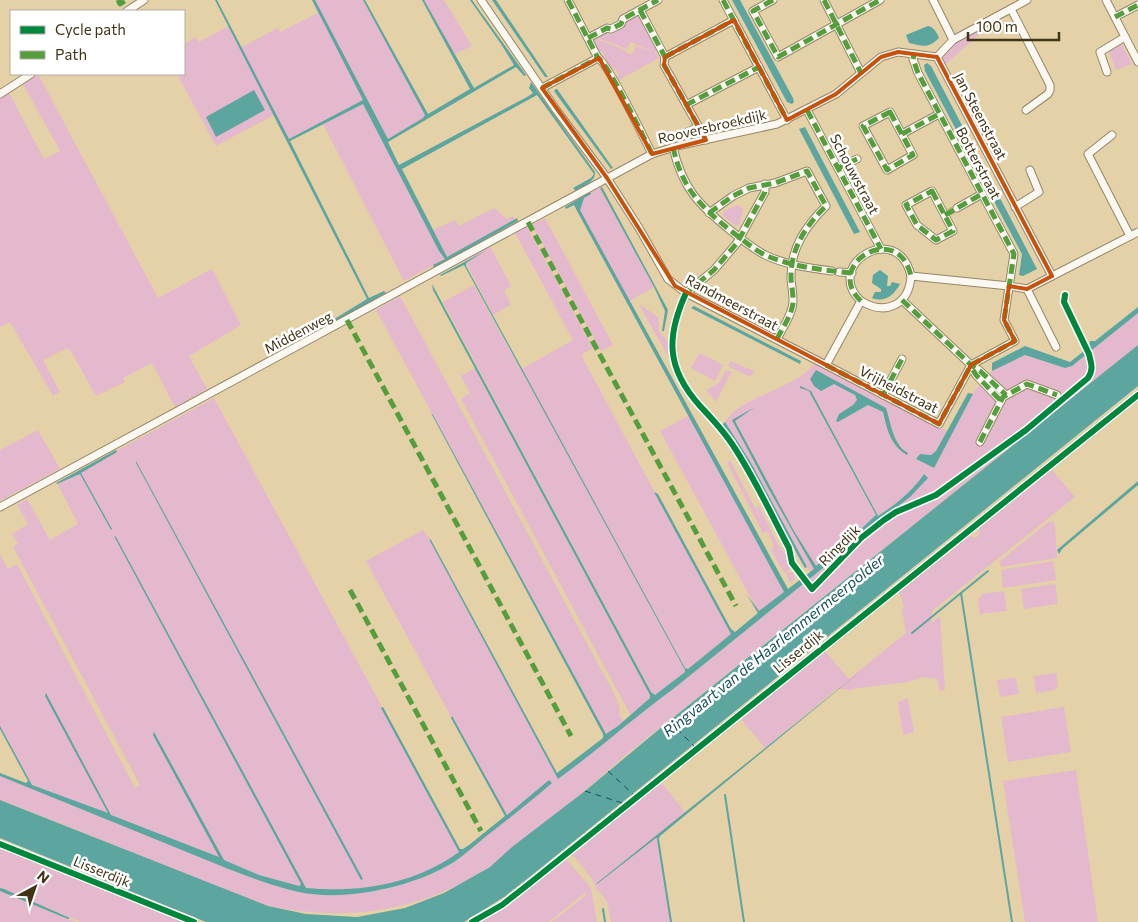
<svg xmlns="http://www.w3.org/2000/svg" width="1138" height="922" font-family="Commissioner,sans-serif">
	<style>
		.green { fill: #e5b9cd; fill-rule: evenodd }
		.water { fill: #5da59f }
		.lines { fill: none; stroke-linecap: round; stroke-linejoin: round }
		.stream { stroke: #5da59f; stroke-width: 2 }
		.ferry { stroke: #144f55; stroke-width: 1; stroke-dasharray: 6 5; stroke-linecap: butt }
		.minor-tunnel { stroke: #c4b28b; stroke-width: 7; stroke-dasharray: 7 3.5; stroke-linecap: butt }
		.minor-casing { stroke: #948669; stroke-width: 9 }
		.minor { stroke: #fbf8f2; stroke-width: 7 }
		.quiet { stroke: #549e3d; stroke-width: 5; stroke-dasharray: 10 5; stroke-linecap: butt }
		.cycleway-casing { stroke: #fff; stroke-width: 9 }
		.cycleway { stroke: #00873e; stroke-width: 6 }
		.marked { fill: none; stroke: #c7520e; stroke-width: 4; stroke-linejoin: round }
		.labels { text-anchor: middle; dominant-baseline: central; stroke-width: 5; stroke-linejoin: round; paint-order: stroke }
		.street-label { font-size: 14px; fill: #423416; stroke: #fff }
		.water-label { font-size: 15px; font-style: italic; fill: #144f55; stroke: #fff }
	</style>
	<rect width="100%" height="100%" fill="#e4d1a8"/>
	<g class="green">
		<path d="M312,0h51l64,117 -41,23 -33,-60 10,20 -74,39 -15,-24 -58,31 -39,-72h7l1,-30 11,-7 3,5 30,-16 11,22 38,-20 2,4 38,-19z"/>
		<path d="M422,0h22l28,46 -20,9z"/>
		<path d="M641,13l18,35 -3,1v2l-2,1 -24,-10 -3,7 -29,-11 1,-3z"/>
		<path d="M990,23l-1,2 -44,40 -3,-9 13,-13z"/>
		<path d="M594,38l31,12v2l7,3 4,-9 20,7 3,5 -42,23 -1,-4 3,-2 -4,-7 -4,2 -8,-17 -6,-2 -4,-8z"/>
		<path d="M1121,43l11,21 -16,6 -8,-21z"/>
		<path d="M38,74l120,224 54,-29 29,56 -52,31 18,33 -32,18 -23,-44 -29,15 2,4 -29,14 -27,-48 -4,1 -22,11 17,32 -7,4 -43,-74 -10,5v-229l9,-5 35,66 16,-8 -37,-67z"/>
		<path d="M363,104l82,155 -41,22 -81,-157z"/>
		<path d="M600,188l54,99 -26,15 -54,-100z"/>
		<path d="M737,205l6,3 -3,16 -4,2 -12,-9 -1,-3 1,-3z"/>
		<path d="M494,208l13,11 6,-3 2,4 -68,37 -14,-27 22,-10 4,6z"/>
		<path d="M545,218l68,127 -12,6 -69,-126z"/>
		<path d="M525,227h2l4,7 62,114 -12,7 150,279 -43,35 -3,-1 -67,-124 67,126v2l-30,23 -4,-3 -208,-390 31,-17 69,125 -21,-41 51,-29 -58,-107z"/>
		<path d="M488,246l3,2 20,38 -7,5 7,14 -18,10 -27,-52 21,-13 -23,12 -2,-2z"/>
		<path d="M400,296l204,379c5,10 19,31 15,40l6,8 7,-5 -171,-319 9,-6 -9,-17 14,-8 175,327v3l22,-8 177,-143 9,-10 52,-40 14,-23c-12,19 -28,29 -46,42l-67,-124 -5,-4h-6l9,3 2,4 65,121 -28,25 -32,26 -22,-36 -59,-111 2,-1 -5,1 35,66 47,83 -4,3 -60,-111 -25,-39c16,-27 75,-34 90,-60l132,69 -11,20 -4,4 -12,-1 -4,5 17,9 39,-74 20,-23 33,-16 40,13 7,-2 66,-53v32l-511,409 -53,46 -84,67 -3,1c-66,44 -141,54 -219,38 -30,-9 -60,-22 -89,-34 -59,-24 -119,-50 -179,-72v-26l32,13 -32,-60v-173l8,15 9,-5 118,224 5,-3 -127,-238 5,-3 -6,-10 16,-10 -11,-19 10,-6 23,41 28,-16 -21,-41 157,-85 247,454 25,-18 19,-18 -139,-255 57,-31 8,10 127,236 49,-39 -231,-427zM834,384l52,24c5,17 8,34 21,46 -17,-8 -20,-26 -24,-42l-15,-7 -30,17 1,-8 14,-9 4,-5 -2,-6z"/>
		<path d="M639,304l19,13 1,15 8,8 2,18z"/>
		<path d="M700,353l23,12 -8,16 -24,-13z"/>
		<path d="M730,361l24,10 -4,6 -22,-11z"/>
		<path d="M726,371h6l-16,31 -10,-12 12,-6z"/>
		<path d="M690,415l94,177 -25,21 -99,-182z"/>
		<path d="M38,430l22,39 -60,32v-51z"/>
		<path d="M730,460l31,59 -5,-11 3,-2 20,40 8,10 3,13 -4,4 7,-1 2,7 -5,4 -4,-10 -1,1 -14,-24 3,-4 -7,-15 -4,2 -36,-70z"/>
		<path d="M1052,470l23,27 -143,114 -1,12 9,-7 5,74 -5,1 -3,-12 -14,-2 -15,5 -56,7 -3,2 -3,-2h-9l-72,59 -25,-30 85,-67 24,28 57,-46 -4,-24 2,-1 -5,-17 70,-55 7,2 3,-3 1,-8z"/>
		<path d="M1053,521l2,4 2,33 -56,9 -2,-5 48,-39z"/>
		<path d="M1053,561l3,19 -53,8 -2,-18z"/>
		<path d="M1055,584l3,20 -34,5 -3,-20z"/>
		<path d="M1004,591l3,20 -27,3 -2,-14 4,-6z"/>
		<path d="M1056,673l2,13 -3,4 -19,3 -2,-17z"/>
		<path d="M1016,678l3,16 -19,3 -3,-17z"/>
		<path d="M908,698l6,34 -11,3 -5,-33z"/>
		<path d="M1064,707l7,45 -63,10 -7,-45z"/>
		<path d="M1076,770l22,152h-73l-22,-141z"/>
		<path d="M661,782l24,30 -28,24 14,86h-60l-4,-21 -11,-13 -4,-9 -18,-23v-4z"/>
		<path d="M0,846l190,76h-110l-4,-2 -76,-32z"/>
		<path d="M566,859l25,29 6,34h-45l35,-28 -2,-1 -36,29h-71z"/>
		<path d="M0,891l68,28 8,3h-76z"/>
	</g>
	<g class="water">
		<path d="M215,0h2l72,139 74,-39 -51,-100h3l73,139 35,-21 2,-3 -62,-115h2l63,114 42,-25 -48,-89h2l50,88 40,-23 -13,-21 -31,-44h2l54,75 -2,1 -8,-9 -128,75 11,23 128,-68 6,-4 -4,-5 2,-6 64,90c1,10 -12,14 -19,19l-3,-3 18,-10 3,-4 -57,-79 -135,74 45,88 70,-39 1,3 -84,47 -1,-3 12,-6 -6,-8 -76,-147 -73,37 79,157 15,-7 2,2 -53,30 -2,-2 36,-22z"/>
		<path d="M492,0h4l52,77h-3z"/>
		<path d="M732,0h8l53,98 1,4 -2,2 -5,-2z"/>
		<path d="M928,26c6,1 9,7 11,12 -11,11 -16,8 -30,5l-3,-8z"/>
		<path d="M927,63l4,3 106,203 -14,7 -4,-1 3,-21 -97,-183 -1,-6z"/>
		<path d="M556,89h1l56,79 -2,1 -57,-78z"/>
		<path d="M254,90l11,20 -49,27 -10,-20z"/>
		<path d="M805,127l55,105 -6,2 -55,-105z"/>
		<path d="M602,187l66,123 -4,21h-2l3,-20 -11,-24 -54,-99z"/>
		<path d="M590,192l1,2 -7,4 -4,12 208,379 26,-20 -47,-83 -35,-66 23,-13 -20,14 59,110 22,35 32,-25 28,-26 -65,-120 -2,-4 -9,-3v-2l11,5 67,125c18,-12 34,-24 46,-42l4,4 -18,19 -52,40 -9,10 -177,143c-39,28 -75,61 -114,89l-129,-240 2,1 126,233 46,-35v-4l-172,-321 2,2 173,319 12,-8 32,-28v-3l-217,-405 -1,-6 219,408 4,3 30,-23v-2l-221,-405 -23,11 -1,-1 47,-25 -21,13v3l219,402 3,1 43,-35 -77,-142 4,2 73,135 4,3 23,-19 -11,-18 12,16 25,-19 -208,-383 -2,-4 -8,4 -1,-2z"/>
		<path d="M880,270l8,6 -1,10h3l2,-4 8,2c-6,11 -15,19 -28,14l3,-6h6v-3l-9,-6 1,-8z"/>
		<path d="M694,306l107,55 -1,3 -109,-56z"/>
		<path d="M1138,307v6l-66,53 -7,2 -40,-13 -33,16v-8l33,-17 45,16 19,-15 1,-6h5z"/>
		<path d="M1138,345v41l-606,489 -28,22 -40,25h-258l-206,-84v-38l268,106 38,8 51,3 48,-9 39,-15 46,-26 22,-20 73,-56 84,-70z"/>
		<path d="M816,370l70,38c5,15 7,37 22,45l-1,2c-17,-10 -20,-26 -24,-43l-15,-7 -30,17 -2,-1 3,-7 14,-9 4,-5 -2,-5 -21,-11 -13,7 -7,-5 -4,-7z"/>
		<path d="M968,393l5,1 -39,74 -18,-9 4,-5 11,1 5,-4z"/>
		<path d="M725,422l25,39 57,106 -2,1 -3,-5 -67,-123 -13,-15z"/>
		<path d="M116,450l1,2 -36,21 31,56 -1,1 -31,-56 -23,10 -1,-1z"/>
		<path d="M136,461l227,418 -2,1 -225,-417z"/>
		<path d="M1138,481v4l-76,64 -3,5 -2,-4z"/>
		<path d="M114,536l2,1 190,351c54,5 109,-4 153,-36l-78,-144 2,-1 77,142h3l6,-4 36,-29 -54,-98 1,-2 55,99 42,-35 3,3c-22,19 -45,37 -68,55 -10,8 -20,17 -30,24 -40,25 -109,40 -155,30 -25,-5 -49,-15 -73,-24l-226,-92v-3l26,10 2,-2 -28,-52v-3l32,59 76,28 -63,-117 1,-3 65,122 108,42 -66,-122 1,-3 70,128 35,15 40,11 2,-2z"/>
		<path d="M866,667l-206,169 -1,2h-3l-59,46v-1z"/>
		<path d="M0,888l4,1 66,29 -2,1 -68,-28z"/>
	</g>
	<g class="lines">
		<g class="stream">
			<path d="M961,593l51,329"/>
			<path d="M912,633l76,-62"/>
			<path d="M725,795l19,127"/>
			<path d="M658,839l13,83"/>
			<path d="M603,909l2,13"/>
		</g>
		<g class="ferry">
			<path d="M669,721l25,25"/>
			<path d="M608,771l25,23"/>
			<path d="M585,791l37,12"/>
		</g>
		<path class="minor-tunnel" d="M949,212l8,-4"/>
		<g class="minor-casing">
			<g id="minor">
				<path d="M481,0l76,111 50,67 32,50 29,51 18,14 140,72 35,-64c25,15 48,4 50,-25l98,10 18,3 111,-57"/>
				<path d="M568,0l30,58c10,5 46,80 54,96"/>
				<path d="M723,0l64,120"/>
				<path d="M773,0l-20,11 25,46 102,-57"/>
				<path d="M824,0l37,73"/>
				<path d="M933,0l20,40"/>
				<path d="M1027,0l-74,40 -16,17 115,219"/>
				<path d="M1106,0l32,62"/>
				<path d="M1011,9l39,76v5l-2,4 -22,16"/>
				<path d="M640,10l25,47 -1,8 42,75"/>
				<path d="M127,11l17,-11"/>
				<path d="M1115,17l23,-12"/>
				<path d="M588,38l19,-10 4,1 10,-5 2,-5 35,-19"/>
				<path d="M665,57l69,-37"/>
				<path d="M1107,72l-7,-20 25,-15"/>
				<path d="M542,88l56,-30"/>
				<path d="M0,94l31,-20"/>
				<path d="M686,105l73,-38"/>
				<path d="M807,110l74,139"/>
				<path d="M890,112l23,43 -26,15 -24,-44z"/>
				<path d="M902,134l37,-20"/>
				<path d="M1112,135l-24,19 42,82"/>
				<path d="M680,136l18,-9"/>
				<path d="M673,147c9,41 26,58 57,83 11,9 22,18 35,25 21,10 44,13 67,16"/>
				<path d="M838,168l19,-9"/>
				<path d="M932,191l21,40 -17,9 -19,-15 -11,-20z"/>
				<path d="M1015,207l24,-15 -9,-22"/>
				<path d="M957,208l25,-14"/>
				<path d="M709,213l24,-17 16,-8 26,-5 32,-12 19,35c-20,20 -35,41 -35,71 0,10 4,21 1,31 -3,11 -10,21 -15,31"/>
				<path d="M839,272l13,1"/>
				<path d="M1027,289l29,58"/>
				<path d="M686,293l28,-23 23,-27 28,-51v-8"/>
				<path d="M902,300l69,65 9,6 26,24"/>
				<path d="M861,301c-39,-36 37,-82 50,-25"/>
				<path d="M826,365l113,59 32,-59 44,-24 -11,-21 10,-66 -96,-181 -5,-14 1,-5"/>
				<path d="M971,366l5,9 25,26"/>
				<path d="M883,395l19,-36"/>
				<path d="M980,442l23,-45 24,-13 30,11"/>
				<path d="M0,507l652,-353 29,-9 96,-21 59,-30 45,-37 17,-5 39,5"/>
				<path d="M0,844l194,78"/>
				<path d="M472,922l30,-17 23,-18 613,-492"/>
			</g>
		</g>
		<use href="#minor" class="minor"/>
		<g class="quiet">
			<path d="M118,0l2,4 6,-4"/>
			<path d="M568,0l30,58c10,5 46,80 54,96"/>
			<path d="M723,0l64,120"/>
			<path d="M773,0l-20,11 25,46 102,-57"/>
			<path d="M824,0l37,73"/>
			<path d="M640,10l25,47 -1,8 42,75"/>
			<path d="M1115,17l23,-12"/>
			<path d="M588,38l19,-10 4,1 10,-5 2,-5 35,-19"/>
			<path d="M665,57l69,-37"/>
			<path d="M542,88l56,-30"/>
			<path d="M686,105l73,-38"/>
			<path d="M807,110l74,139"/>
			<path d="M890,112l23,43 -26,15 -24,-44z"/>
			<path d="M902,134l37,-20"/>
			<path d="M680,136l18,-9"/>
			<path d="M673,147c9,41 26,58 58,84 11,8 22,18 34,24 27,12 58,15 87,18"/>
			<path d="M838,168l19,-9"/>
			<path d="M932,191l21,40 -17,9 -19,-15 -11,-20z"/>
			<path d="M709,213l24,-17 16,-8 26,-5 32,-12 19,35c-20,20 -35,41 -35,71 0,10 4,21 1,31 -3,11 -10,21 -15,31"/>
			<path d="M945,215l37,-21"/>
			<path d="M528,222l208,384"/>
			<path d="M686,293l28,-23 23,-27 28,-51v-8"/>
			<path d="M902,300l69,65 9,6 26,24"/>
			<path d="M861,301c-39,-36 37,-82 50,-25"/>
			<path d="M347,320l224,416"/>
			<path d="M826,365l113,59 32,-59 44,-24 -11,-21 10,-66 -96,-181 -5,-14 1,-5"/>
			<path d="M973,370l3,5 25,26"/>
			<path d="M883,395l19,-36"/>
			<path d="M980,442l23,-45 24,-13 30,11"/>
			<path d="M350,590l131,241"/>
		</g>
		<g class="cycleway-casing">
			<g id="cycleway">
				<path d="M686,293c-20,44 -20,75 14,113 12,13 24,25 34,41 21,32 37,67 55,101l3,15 20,26 49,-51 23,-18 12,-8 40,-17 90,-65 62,-52c6,-9 3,-15 1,-24l-25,-52 1,-7"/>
				<path d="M0,844l194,78"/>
				<path d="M472,922l30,-17 23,-18 613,-492"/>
			</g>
		</g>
		<use href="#cycleway" class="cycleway"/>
	</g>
	<path class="marked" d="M734,20l53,100 49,-26 45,-37 17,-5 39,5 115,219 -25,13 -18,-3 -5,34 11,21 -44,24 -32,59 -264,-138 -68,-108 -65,-90 57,-30 53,96 54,-14 -42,-75 1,-8z"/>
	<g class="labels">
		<g class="street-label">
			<text transform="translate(981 116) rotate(62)">Jan Steenstraat</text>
			<text transform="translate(712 126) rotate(-13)">Rooversbroekdijk</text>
			<text transform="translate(979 163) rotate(62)">Botterstraat</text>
			<text transform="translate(855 174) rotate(62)">Schouwstraat</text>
			<text transform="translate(732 302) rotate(28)">Randmeerstraat</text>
			<text transform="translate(298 332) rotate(-28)">Middenweg</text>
			<text transform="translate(899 389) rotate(27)">Vrijheidstraat</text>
			<text transform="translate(839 545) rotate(-45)">Ringdijk</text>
			<text transform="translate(798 651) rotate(-39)">Lisserdijk</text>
			<text transform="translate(102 871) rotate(22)">Lisserdijk</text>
		</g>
		<g class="water-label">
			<text transform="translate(773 645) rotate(-39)">Ringvaart van de Haarlemmermeerpolder</text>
		</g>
	</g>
	<rect x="10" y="10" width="175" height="65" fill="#ffffff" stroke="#b3aea2"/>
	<rect x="20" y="26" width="25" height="8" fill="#00873e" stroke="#b3aea2"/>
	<text x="55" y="35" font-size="15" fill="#423416">Cycle path</text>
	<rect x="20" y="51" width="25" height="8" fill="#549e3d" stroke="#b3aea2"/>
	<text x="55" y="60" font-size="15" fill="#423416">Path</text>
	<g transform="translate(35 887) rotate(40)" stroke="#ffffff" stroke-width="4" paint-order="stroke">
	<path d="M0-4L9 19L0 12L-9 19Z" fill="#423416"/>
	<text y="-8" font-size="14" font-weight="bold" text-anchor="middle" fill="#423416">N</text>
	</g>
	<path d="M968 32v8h91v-8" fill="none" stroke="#423416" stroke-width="2.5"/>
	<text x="976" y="32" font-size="15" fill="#423416" stroke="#ffffff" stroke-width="4" paint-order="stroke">100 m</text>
</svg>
